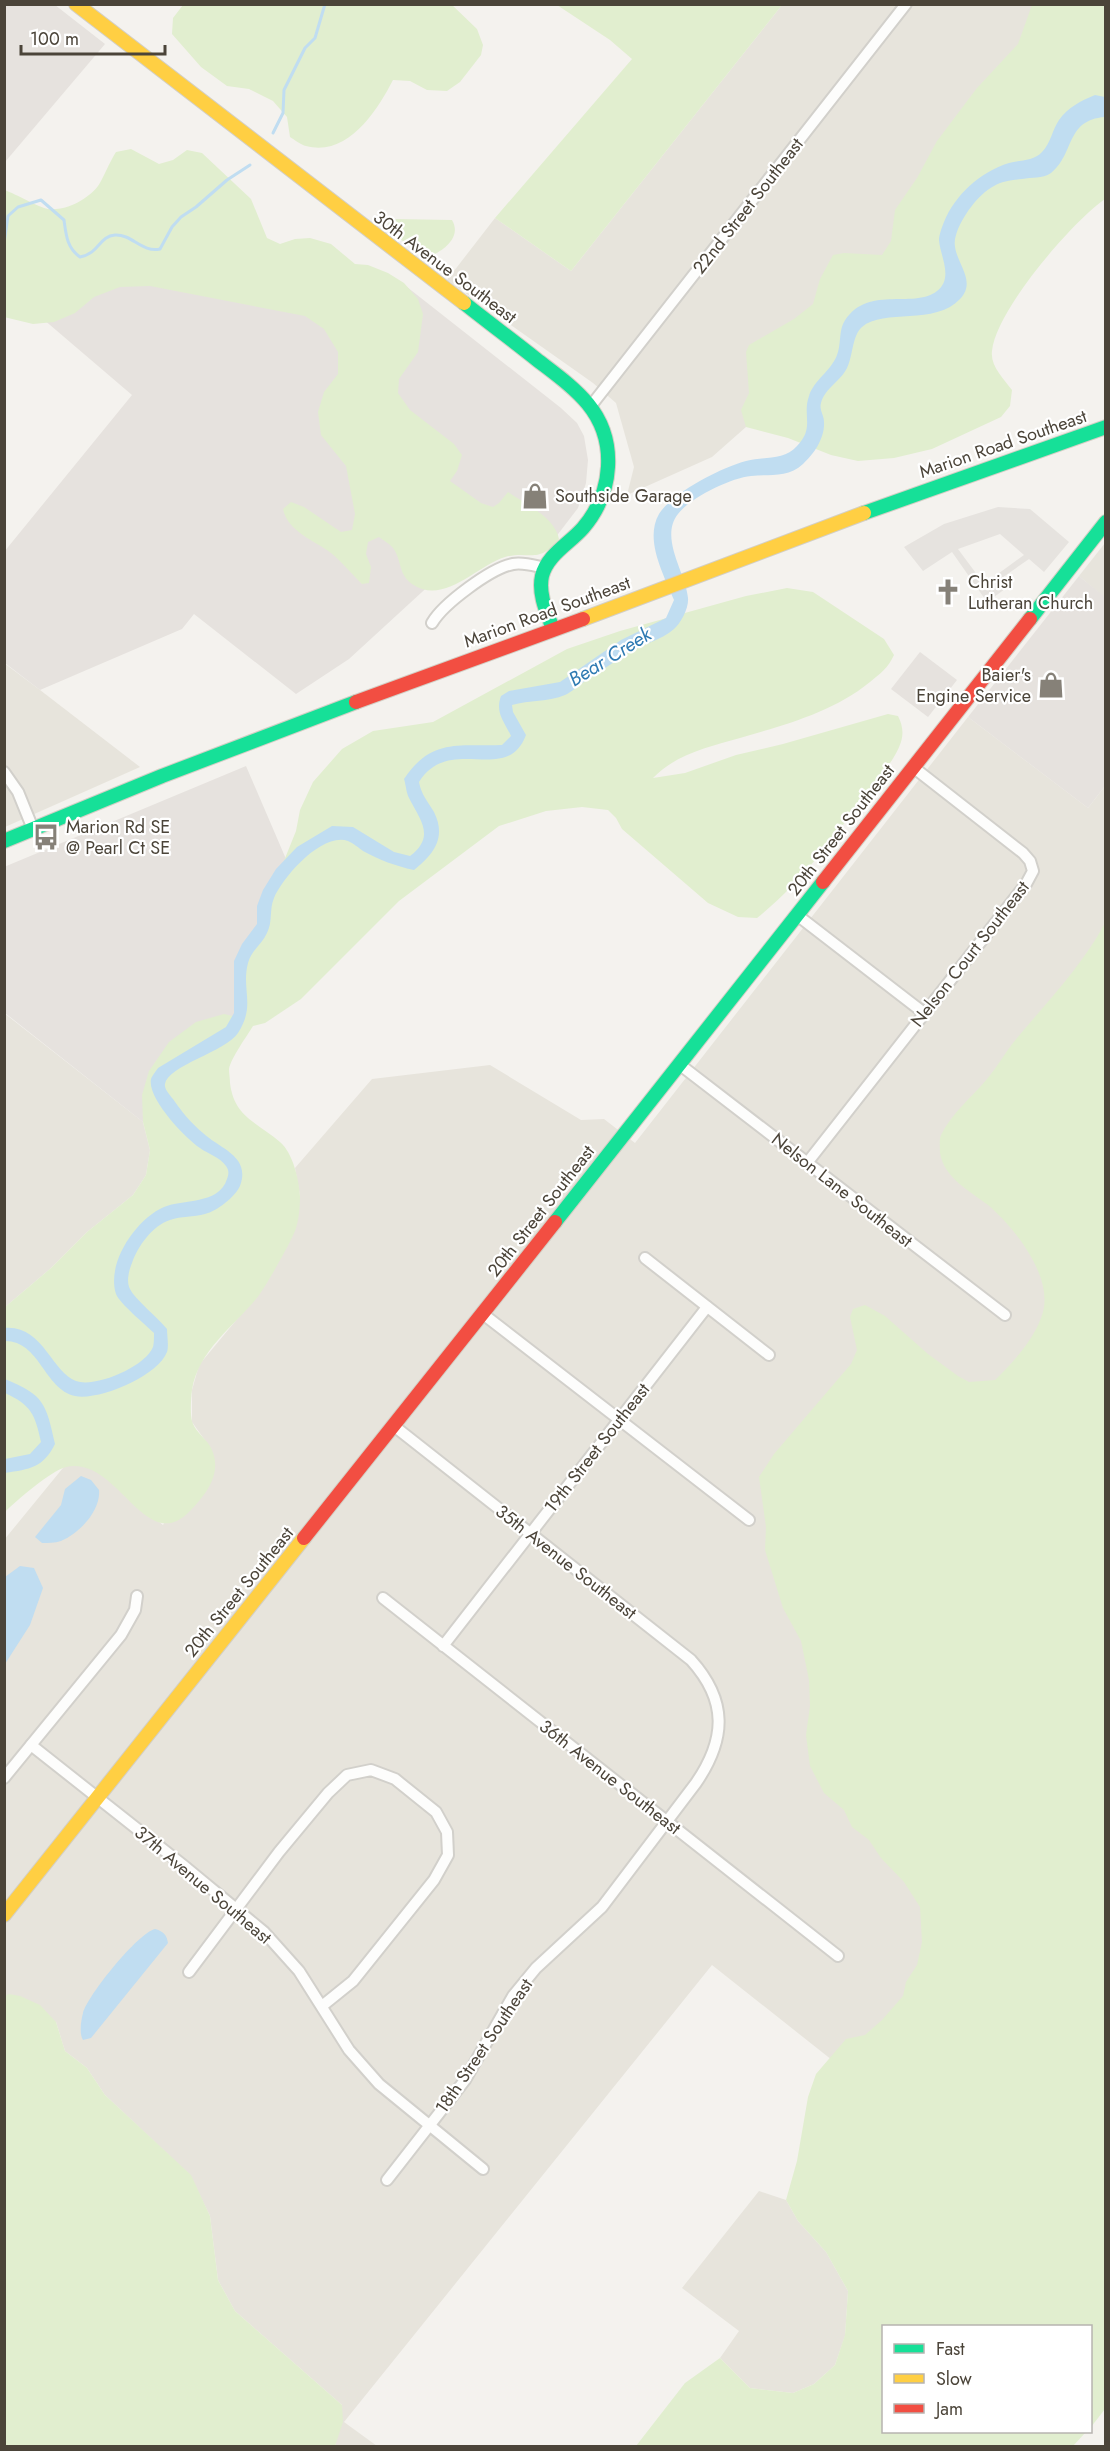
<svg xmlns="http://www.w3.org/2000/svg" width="1110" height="2451" font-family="Jost,sans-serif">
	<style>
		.residential { fill: #e7e4dc }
		.industrial { fill: #e6e2de }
		.green { fill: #e1eecf }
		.parking { fill: #e6e3df; fill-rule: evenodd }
		.water { fill: #c0ddf1 }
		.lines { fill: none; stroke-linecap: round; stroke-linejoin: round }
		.stream { stroke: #c0ddf1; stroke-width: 3 }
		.street-casing { stroke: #d2d0cb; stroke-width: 14 }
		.fast-casing { stroke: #d3cfc5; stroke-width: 16 }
		.slow-casing { stroke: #d3cfc5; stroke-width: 16 }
		.jam-casing { stroke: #d3cfc5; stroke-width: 16 }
		.street { stroke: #fdfdfc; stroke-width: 10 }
		.fast { stroke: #16e098; stroke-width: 14 }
		.slow { stroke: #ffcf43; stroke-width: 14 }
		.jam { stroke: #f24e42; stroke-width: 14 }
		.labels { text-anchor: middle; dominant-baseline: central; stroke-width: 4.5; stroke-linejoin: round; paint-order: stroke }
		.street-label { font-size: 18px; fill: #4b4439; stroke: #fff }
		.poi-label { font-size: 18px; fill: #4b4439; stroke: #fff; text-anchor: start }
		.water-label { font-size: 20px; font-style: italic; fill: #2e7ab2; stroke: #fff }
	</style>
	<rect width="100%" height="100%" fill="#f4f2ee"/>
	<g class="residential">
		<path d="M782,5h323l-359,422 -34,30 -85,38 7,-28 -18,-64 -23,-20 -146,-103 48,-62 76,53z"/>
		<path d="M1105,543v55l-26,-22z"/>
		<path d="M4,663l36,27 100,77 -135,60z"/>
		<path d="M968,717l120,91 17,-22 -4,491 -121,644 -124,158 -144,-114 -368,457 33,24h-42l7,-41 -107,-94 -17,-31 -8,-64 -20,-41 -85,-80 -18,-27 -22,-17 -9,-29 -51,-11 -1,-471 72,-88 87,73 46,-79 -17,-24v-32l7,-25 39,-47 62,-122 -5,-28 77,-89 118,-14 91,55 23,-1 31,24z"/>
		<path d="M4,1013l139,109 7,28 -4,25 -13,20 -46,37 -36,36 -46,39z"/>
		<path d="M759,2191l27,9 12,21 28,31 22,39 -3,45 -10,29 -21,19 -21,9 -43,-5 -30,-30 19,-27 -57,-43z"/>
	</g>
	<g class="industrial">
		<path d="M5,4l50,1 50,39 -100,118z"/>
		<path d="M141,260l155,42 49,41 89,238 -85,78 -53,35 -102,-80 -12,15 -142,61 -35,-27 -1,-111 128,-157 -96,-82z"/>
		<path d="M407,287l154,121 16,15 7,13 4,24 -2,23 -8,25 -26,34 -102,-49 -93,-98z"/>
		<path d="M1079,576l27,22 -1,188 -17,22 -120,-91z"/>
		<path d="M920,652l37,28 -29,37 -37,-28z"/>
		<path d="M246,766l43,100 -48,152 -66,50 -32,54 -138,-109 -1,-146z"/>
	</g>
	<g class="green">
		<path d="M451,4l26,25 6,16 -2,10 -21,27 -13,9 -20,-1 -17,-9 -17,-1c-16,31 -45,77 -87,66 -5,-1 -11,-6 -16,-9l-3,-20 -14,-16 -24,-12 -22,-3 -26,-19 -29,-33 1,-16 10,-13z"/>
		<path d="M557,5h225l-211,266 -76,-53 137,-159 -22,-19z"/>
		<path d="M1032,5h73v194c-33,23 -109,111 -113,152 -2,15 12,28 20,39l-2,16 -9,11 -69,32 -38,9 -36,3 -27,-6 -43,-17 -42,-11 -5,-17 8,-17 -3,-41 3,-7 45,-26 19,-15 7,-25 13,-24 11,-2 38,2 9,-14 4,-31 22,-32 20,-37 40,-53 41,-44z"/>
		<path d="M131,149l28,15 14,-4 14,-10 15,3 49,46 16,39 13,6 15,-5 15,-1 21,6 24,20 13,1 20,8 16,10 14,16 5,15 -5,38 -19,27 -1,14 12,17 44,34 8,11 -5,16 -7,10 31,22 12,4 6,-4 9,-11c17,12 47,25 51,47 -21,26 -29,11 -54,18 -29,9 -61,49 -93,27 -14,-10 -10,-24 -19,-36 -3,-4 -10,-8 -14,-11l-11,5 -2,12 5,13 -2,16 -7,1c-10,-10 -20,-22 -31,-31 -17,-13 -43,-21 -48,-44l8,-7 13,5 37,25 11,-2 3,-16 -9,-48 -25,-31 -3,-23 6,-20 14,-18v-22l-14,-23 -19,-13 -155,-30 -30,1 -26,10 -19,16 -21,9 -21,2 -29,-7v-127c13,4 33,17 44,19 18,2 39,-9 50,-23 5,-7 12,-25 18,-34z"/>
		<path d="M394,219l58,1c10,17 -8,31 -24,37 -13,-6 -33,-19 -40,-33z"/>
		<path d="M787,588l26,4 71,47 10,16c-6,13 -13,18 -24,27 -37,30 -85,43 -130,56 -31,9 -64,16 -87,40l32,-5 51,-18 47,-11 105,-30 10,2c4,8 6,16 3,26 -6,18 -21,34 -33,49 -33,45 -67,92 -111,127l-19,-1 -30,-14 -86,-74 -6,-11 -8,-8 -26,-3 -36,4 -47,15 -100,75 -98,98 -36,24 -12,3c-6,10 -22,32 -24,43 0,4 1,10 1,14 4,34 27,39 50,59 13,11 19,38 20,54 0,10 -1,23 -4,32 -3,11 -32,62 -40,71 -23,28 -58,52 -64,91 -1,8 -2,23 0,31 2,8 11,16 16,22 17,25 1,49 -18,68 -45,47 -72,-56 -124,-44 -15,4 -49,33 -61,45v-205l46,-39 36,-36 46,-37 13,-20 4,-25 -7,-28 -1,-27 7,-24 20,-29 27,-20 28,-8 17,4 5,-63 50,-124 4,-21 13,-28 29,-33 31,-18 60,-9 134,-73 53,-18 126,-35z"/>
		<path d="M1105,923v1486l-14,18 -1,-101h-206v106h202l-13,14h-437l49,-63 35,-25 30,30 43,5 21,-9 21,-19 10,-30 3,-44 -22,-39 -28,-31 -12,-21 11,-39 11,-64 8,-23 30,-35 19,-4 17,-15 21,-24 3,-14 11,-17 5,-23 -2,-35 -16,-25 -23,-24 -12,-18 -17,-13 -8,-17 -20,-17 -14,-27 -4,-31 4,-29 -1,-26 -8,-39 -18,-33 -18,-58 1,-23 -7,-50 15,-23 77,-90 6,-14 -7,-33 3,-8 12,-4 20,11 43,38 30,22 11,6 26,-2c18,-18 37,-38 46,-62 16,-38 -26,-90 -53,-113 -18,-14 -44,-27 -48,-52 0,-5 -1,-14 1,-18 11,-22 31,-38 46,-56 11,-13 19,-28 30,-41 31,-37 65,-72 88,-115z"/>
		<path d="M9,1994l11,2 20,9 16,17 9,29 22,17 18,27 86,80 19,41 8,64 17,31 107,94 1,17 -8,24h-330l-1,-450z"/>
	</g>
	<path class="parking" d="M998,507l32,2 39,33 -25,30 -15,-13 -30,21 6,9 -18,13 -35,-50 -29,19 -19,-24 40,-23zM1000,534l24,21 -33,24 -10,1 -23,-31z"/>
	<g class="water">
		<path d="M1095,95l10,2v20c-40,3 -30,37 -54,56 -9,6 -19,4 -29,6 -9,1 -20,2 -28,7 -16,8 -33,32 -38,49 -8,23 24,43 4,64 -25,27 -76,9 -98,28 -10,9 -9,29 -15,41 -6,13 -22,20 -26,35 -2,7 3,12 3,19 1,16 -10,32 -21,42 -15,14 -33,10 -52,12 -20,2 -60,21 -73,38 -19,24 8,59 10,84 1,10 -7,25 -14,31 -13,12 -33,15 -48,25 -13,9 -27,18 -41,27 -6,4 -13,11 -20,14 -16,7 -36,5 -53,10l1,7 13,23c-19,51 -76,-2 -107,47 2,12 9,20 15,30 13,26 -1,43 -20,58 -19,-4 -34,-10 -51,-19 -4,-3 -10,-8 -15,-10 -26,-9 -65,36 -74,57 -5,12 -1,23 -7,35 -5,11 -16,18 -19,30 -7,27 8,42 -10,70 -11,18 -71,33 -73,51 -1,5 5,11 8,15 8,12 19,25 30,34 17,16 48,23 37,53 -5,11 -23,25 -35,28 -11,3 -24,2 -35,6 -18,6 -32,26 -38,43 -3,7 -6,19 -2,26 4,9 29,30 37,40 0,6 2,17 0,23 -9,24 -68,49 -92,44 -31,-7 -35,-55 -70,-55v-13c38,-3 47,45 71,53 19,7 69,-14 77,-34 1,-3 1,-10 1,-14 -9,-9 -34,-29 -38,-39 -10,-31 20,-75 48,-87 18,-8 55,-2 63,-28 2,-5 2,-9 -1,-13 -6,-9 -18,-12 -26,-18 -15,-10 -53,-50 -49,-69 1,-3 5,-8 7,-11l68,-41 8,-14v-52l8,-17 15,-20v-18l6,-16 13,-21 21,-22 35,-21 21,1 41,25 16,4c26,-20 10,-36 -1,-58 -3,-6 -3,-13 -5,-19 28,-42 56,-32 98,-34l9,-9c-7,-15 -16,-23 -10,-40l8,-5 51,-9 61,-42 45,-22 8,-18c-10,-25 -30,-60 -15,-86 13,-21 63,-47 87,-53 18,-5 38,0 51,-15 18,-18 5,-31 12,-50 5,-16 22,-25 28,-41 4,-10 2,-22 6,-31 22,-41 70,-14 94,-33 17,-13 3,-35 2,-51 0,-5 3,-13 5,-18 11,-27 36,-50 65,-59 11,-3 25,-2 33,-11 9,-9 10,-22 17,-32 9,-13 22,-19 36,-25z"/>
		<path d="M5,1379c39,16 41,24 50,65 -12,24 -25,25 -50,29v-14l25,-5 11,-12c-6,-28 -10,-37 -36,-49z"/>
		<path d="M81,1476l10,4 8,10c2,20 -19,43 -38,51 -6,2 -13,2 -19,2l-7,-6 26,-32 4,-16z"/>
		<path d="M20,1566l14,2 9,20 -13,37 -25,39v-87z"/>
		<path d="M155,1929c8,2 12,6 13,14l-77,95 -8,2c-4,-6 -2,-20 0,-27 5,-18 55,-80 72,-84z"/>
	</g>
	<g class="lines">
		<g class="stream">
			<path d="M273,133l10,-20 1,-23 21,-42 10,-10 10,-34"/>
			<path d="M4,243l4,-27 10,-9 23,-7 23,20c2,15 3,28 16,37 20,-4 19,-21 35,-22 17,-1 27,18 45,14l12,-22 9,-10 15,-10 31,-27 23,-15"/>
		</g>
		<g class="street-casing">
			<g id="street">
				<path d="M590,407l316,-403"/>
				<path d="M432,623c11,-19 59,-55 81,-59 11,-2 22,2 32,4"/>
				<path d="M4,772l14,20 15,37"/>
				<path d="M797,915l127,98"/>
				<path d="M679,1064l326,251"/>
				<path d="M807,1163l219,-279 7,-13 -3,-10 -7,-8 -110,-86"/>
				<path d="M645,1258l124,97"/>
				<path d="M483,1314l266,206"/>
				<path d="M383,1598l455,358"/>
				<path d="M443,1646l264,-339"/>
				<path d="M31,1745l153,121 80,66 35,39 50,79 30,34 104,85"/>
				<path d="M4,1778l117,-143 14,-25 2,-14"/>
				<path d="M189,1972l90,-120 49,-59 19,-18 24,-5 24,9 41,33 11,20 1,23 -14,25 -81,101 -31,25"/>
				<path d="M387,2180l78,-100 48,-84 23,-28 66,-61 94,-124c30,-44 32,-82 -5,-123l-297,-234"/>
			</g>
		</g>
		<g class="fast-casing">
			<g id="fast">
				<path d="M464,303c24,19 48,37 72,56 18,14 37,27 52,45 30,37 25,89 -5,124 -14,16 -36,27 -41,48 -4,18 5,37 11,53"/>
				<path d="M864,513l242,-86"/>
				<path d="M1030,619l76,-97"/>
				<path d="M4,841l158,-65 194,-74"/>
				<path d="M555,1222l268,-340"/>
			</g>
		</g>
		<g class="slow-casing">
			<g id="slow">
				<path d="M76,4l388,299"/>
				<path d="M583,619l281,-106"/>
				<path d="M4,1915l300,-377"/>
			</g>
		</g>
		<g class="jam-casing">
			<g id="jam">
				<path d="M356,702l227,-83"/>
				<path d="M823,882l207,-263"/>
				<path d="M304,1538l251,-316"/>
			</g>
		</g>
		<use href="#street" class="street"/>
		<use href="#fast" class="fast"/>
		<use href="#slow" class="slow"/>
		<use href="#jam" class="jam"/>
	</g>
	<defs>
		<g id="shop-bare" transform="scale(2.07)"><path d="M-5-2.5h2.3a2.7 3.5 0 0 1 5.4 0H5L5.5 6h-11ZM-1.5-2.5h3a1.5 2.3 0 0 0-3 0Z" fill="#868178" stroke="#fff" stroke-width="2.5" paint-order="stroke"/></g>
		<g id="church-bare" transform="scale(2.07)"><path d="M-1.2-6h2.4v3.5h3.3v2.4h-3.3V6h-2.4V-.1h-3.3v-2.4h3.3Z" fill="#868178" stroke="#fff" stroke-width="2.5" paint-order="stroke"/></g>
		<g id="bus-bare" transform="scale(2.07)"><path d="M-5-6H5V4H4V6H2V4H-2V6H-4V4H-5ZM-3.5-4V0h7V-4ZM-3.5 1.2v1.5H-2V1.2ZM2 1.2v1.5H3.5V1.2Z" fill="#868178" stroke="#fff" stroke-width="2.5" paint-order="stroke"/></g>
	</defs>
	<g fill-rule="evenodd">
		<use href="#shop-bare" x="535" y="496"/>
		<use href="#church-bare" x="948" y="592"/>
		<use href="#shop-bare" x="1051" y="685"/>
		<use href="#bus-bare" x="46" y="837"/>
	</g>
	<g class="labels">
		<g class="street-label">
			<text transform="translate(748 206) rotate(-52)">22nd Street Southeast</text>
			<text transform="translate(445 267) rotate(37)">30th Avenue Southeast</text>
			<text transform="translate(1003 444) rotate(-19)">Marion Road Southeast</text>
			<text transform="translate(547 612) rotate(-20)">Marion Road Southeast</text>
			<text transform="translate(841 830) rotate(-52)">20th Street Southeast</text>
			<text transform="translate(970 954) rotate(-52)">Nelson Court Southeast</text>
			<text transform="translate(842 1190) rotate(38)">Nelson Lane Southeast</text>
			<text transform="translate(541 1211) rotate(-52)">20th Street Southeast</text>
			<text transform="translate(597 1448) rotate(-52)">19th Street Southeast</text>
			<text transform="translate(566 1562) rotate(38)">35th Avenue Southeast</text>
			<text transform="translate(239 1592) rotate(-51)">20th Street Southeast</text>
			<text transform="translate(610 1777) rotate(38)">36th Avenue Southeast</text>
			<text transform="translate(203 1885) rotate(40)">37th Avenue Southeast</text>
			<text transform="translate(484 2046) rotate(-56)">18th Street Southeast</text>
		</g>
		<g class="poi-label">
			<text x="555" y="496">Southside Garage</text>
			<text x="968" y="582">Christ<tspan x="968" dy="21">Lutheran Church</tspan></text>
			<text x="1031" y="675" text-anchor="end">Baier's<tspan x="1031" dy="21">Engine Service</tspan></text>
			<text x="66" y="827">Marion Rd SE<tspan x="66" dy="21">@ Pearl Ct SE</tspan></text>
		</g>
		<g class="water-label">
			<text transform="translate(610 657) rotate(-32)">Bear Creek</text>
		</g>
	</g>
	<rect width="1110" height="2451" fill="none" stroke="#4b4439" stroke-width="12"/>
	<rect x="882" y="2325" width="210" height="108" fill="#ffffff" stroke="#b7b4b0" stroke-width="1.5"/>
	<rect x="894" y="2344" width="30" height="9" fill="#16e098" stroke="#b7b4b0" stroke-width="1.5"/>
	<text x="936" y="2355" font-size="18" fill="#4b4439">Fast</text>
	<rect x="894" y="2374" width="30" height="9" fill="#ffcf43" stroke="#b7b4b0" stroke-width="1.5"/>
	<text x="936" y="2385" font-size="18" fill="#4b4439">Slow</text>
	<rect x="894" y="2404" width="30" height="9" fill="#f24e42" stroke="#b7b4b0" stroke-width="1.5"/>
	<text x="936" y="2415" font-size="18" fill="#4b4439">Jam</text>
	<path d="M21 45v9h144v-9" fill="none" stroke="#4b4439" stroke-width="3"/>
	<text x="30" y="45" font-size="18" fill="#4b4439" stroke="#ffffff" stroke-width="4.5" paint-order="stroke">100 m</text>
</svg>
